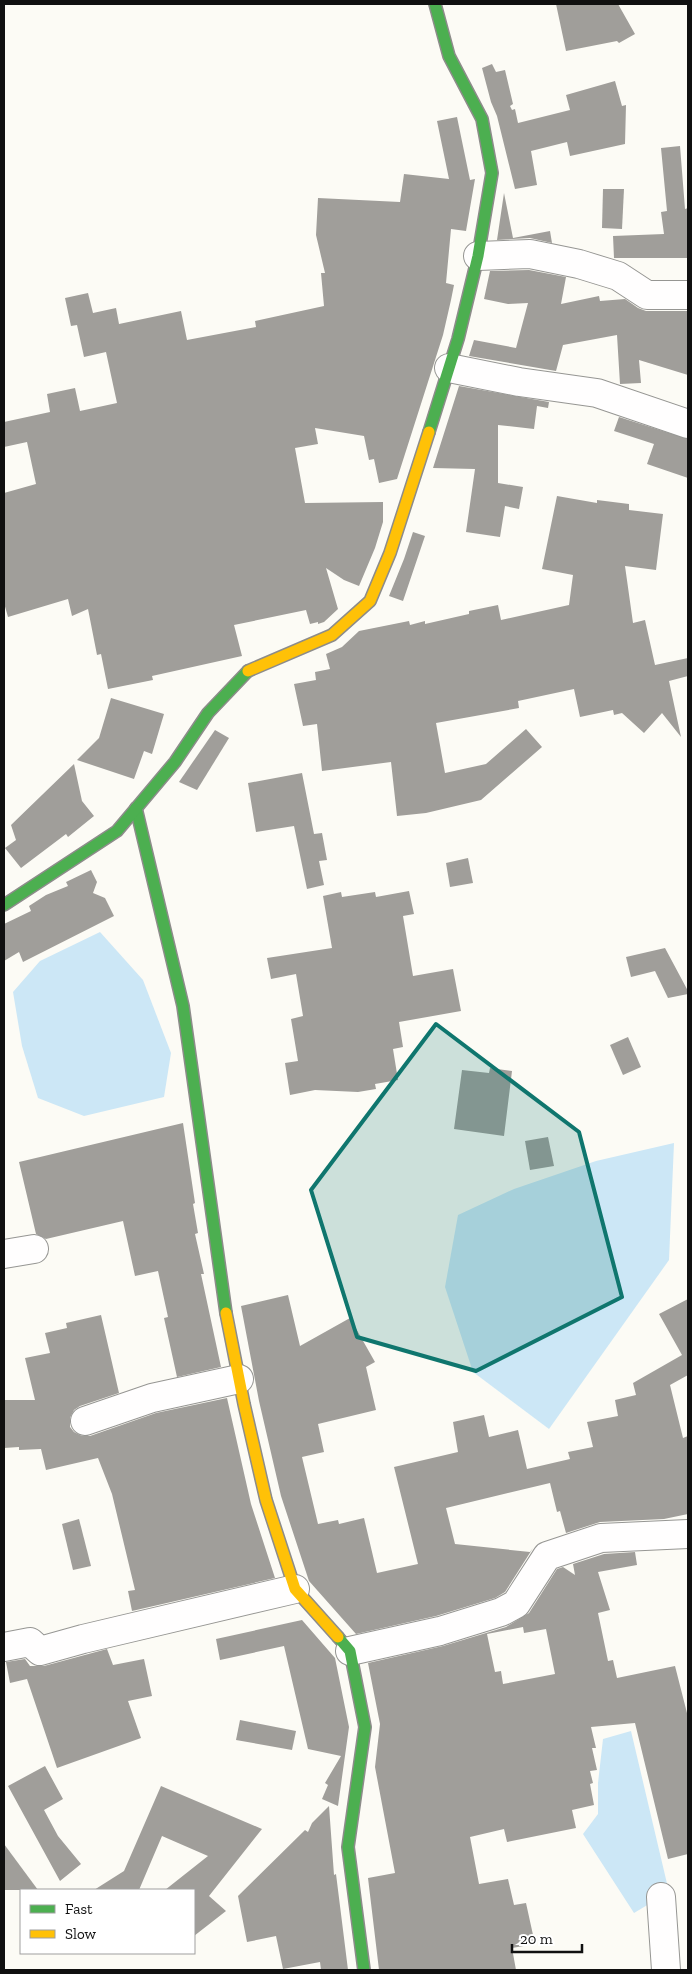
<svg xmlns="http://www.w3.org/2000/svg" width="692" height="1974" font-family="'Zilla Slab',serif">
	<style>
		.water { fill: #cce7f6 }
		.building { fill: #a09e9a; fill-rule: evenodd }
		.lines { fill: none; stroke-linecap: round; stroke-linejoin: round }
		.street-casing { stroke: #969693; stroke-width: 30 }
		.fast-casing { stroke: #8d8c8a; stroke-width: 14 }
		.slow-casing { stroke: #8d8c8a; stroke-width: 14 }
		.street { stroke: #fffefe; stroke-width: 28 }
		.fast { stroke: #4caf50; stroke-width: 11 }
		.slow { stroke: #ffc107; stroke-width: 11 }
		.marked { fill: #0f766e; fill-opacity: 0.2; stroke: #0f766e; stroke-width: 4; stroke-linejoin: round }
	</style>
	<rect width="100%" height="100%" fill="#fcfbf5"/>
	<g class="water">
		<path d="M100,932l43,48 28,73 -7,44 -80,19 -46,-18 -16,-52 -9,-54 27,-31z"/>
		<path d="M674,1143l-5,117 -120,169 -76,-57 -28,-85 13,-72 56,-26 82,-28z"/>
		<path d="M631,1731l38,161 -35,21 -51,-79 15,-20v-31l5,-44z"/>
	</g>
	<g class="building">
		<path d="M556,4h62l17,30 -16,9 -2,-2 -51,10z"/>
		<path d="M492,64l4,8 9,-2 8,34 -3,2 2,4 3,-1 3,14 52,-13 -4,-15 49,-14 7,25 4,-1 -1,39 -55,12 -3,-14 -36,9 6,34 -22,4 -18,-73 -6,-14 -9,-34z"/>
		<path d="M457,117l13,63 5,-1 -9,52 -15,-2 -5,54 8,2 -3,15 -8,35 -46,144 -18,4 -5,-24 -5,1 -5,-24 -49,-8 3,16 -23,4 10,55 78,-1v20l-8,26 -16,38 -15,-6 -18,-12 12,41 -14,13 -6,2v-2l-8,2 -4,-14 -72,15 8,31 -90,20 1,4 -45,9 -7,-35 -4,1 -9,-46 -16,7 -4,-17 -60,18 -4,-14v-110l32,-9 -9,-42 -23,5v-25l46,-10 -3,-18 28,-6 5,23 37,-8 -11,-51 -22,5 -7,-32 -6,1 -6,-28 23,-5 5,20 23,-5 3,16 62,-13 6,29 69,-13 -1,-6 69,-15 -3,-33h4l-9,-38 2,-37 82,4 4,-28 45,5 -12,-58z"/>
		<path d="M680,146l5,63 3,-1v50h-74l-1,-22 51,-2 -3,-22 6,-1 -6,-63z"/>
		<path d="M603,189h21l-2,40 -20,-1z"/>
		<path d="M504,193l9,45 37,-7 2,12 -22,-5 -33,2z"/>
		<path d="M529,270l37,7 -5,27 38,-8 1,5 25,-2 13,9 8,3h42v64l-49,-15 2,23 -21,1 -3,-49 -54,10 -7,26 -87,-15 5,-16 42,8 12,-45 -20,1 -24,-5 6,-28z"/>
		<path d="M459,386l90,16 -1,6 -11,-2 -3,23 -36,-4v58l25,4 -4,22 -14,-3 -5,31 -34,-5 9,-63 -42,-1z"/>
		<path d="M619,417l69,22v39l-41,-14 7,-20 -40,-13z"/>
		<path d="M557,496l40,7v-3l32,4v6l34,4 -7,56 -31,-4 8,57 12,-3 10,45 33,-7v18l-19,5 12,56 -19,-24 -18,20 -22,-20 -8,2 -1,-5 -33,7 -6,-28 -56,12 1,7 -83,15 9,50 41,-9 40,-35 16,18 -61,53 -55,13 -29,3 -6,-54 -69,9 -5,-47 -14,2 -9,-42 22,-4 -1,-8 15,-3 -4,-15 16,-7 17,-16 50,-10 1,4 15,-4v3l44,-10v-3l29,-6 3,15 68,-15 4,-30 -31,-6z"/>
		<path d="M413,532l12,4 -22,65 -14,-5 15,-37z"/>
		<path d="M111,698l53,16 -12,40 -8,-3 -10,28 -57,-19 22,-22z"/>
		<path d="M215,730l14,8 -32,52 -18,-8z"/>
		<path d="M74,764l8,37 12,15 -26,21 -2,-3 -45,34 -16,-20 11,-8 -5,-15z"/>
		<path d="M302,773l12,61 8,-1 5,27 -8,1 5,24 -17,4 -13,-63 -38,6 -8,-49z"/>
		<path d="M468,858l5,25 -23,4 -4,-24z"/>
		<path d="M91,870l6,12 -4,11 12,5 9,18 -91,46 -4,-10 -15,9v-37l27,-13 -2,-5 17,-11 22,-9 -2,-4z"/>
		<path d="M409,891l5,23 -11,2 10,60 40,-7 8,42 -62,11 4,25 -10,2 5,31 -23,4 1,5 -18,3 -43,-2 -25,5 -5,-32 13,-2 -7,-42 12,-3 -7,-42 -25,5 -4,-21 65,-10 -9,-52 18,-4 1,5 33,-5 1,5z"/>
		<path d="M665,948l23,43v3l-20,4 -13,-27 -24,6 -5,-20z"/>
		<path d="M628,1037l13,30 -18,8 -13,-30z"/>
		<path d="M490,1068l22,3 -8,65 -50,-7 8,-59 27,3z"/>
		<path d="M183,1123l12,80 -2,1 5,29 -3,1 9,40h-3l20,93 -44,10 -13,-59 4,-1 -10,-46 -23,5 -12,-55 -77,18 -10,-5 -17,-72z"/>
		<path d="M548,1137l6,29 -24,4 -5,-29z"/>
		<path d="M288,1295l12,51 50,-28 25,44 -9,5 10,43 -58,14 6,28 -22,5 16,67 20,-4 1,4 25,-6 13,55 41,-9 -24,-97 64,-15 -5,-30 31,-7 5,22 29,-7 9,39 43,-10 -2,-7 25,-5 -6,-25 31,-6 -3,-16 21,-5 -3,-12 49,-28 -23,-41 29,-15v76l-18,10 13,53 5,-2v78l-24,5 -64,3 -34,11 -6,-22 -3,1 -7,-29 -104,25 9,36 75,8 3,-4 -28,44 -10,6 -59,18 -80,18 -47,-53 -28,-85 -22,-95 -18,-95z"/>
		<path d="M101,1315l18,78 -39,13 -6,4 -4,8v9l4,5 8,4h8l66,-23 71,-15 24,106 24,74 -143,33 -4,-20 7,-1 -23,-96 -14,-36 -52,12 -5,-21 -22,1v-3l-15,1v-48h31l-10,-42 25,-5 -5,-20 22,-5 -1,-5z"/>
		<path d="M79,1519l12,47 -18,4 -11,-46z"/>
		<path d="M635,1552l2,13 -39,7 12,38 -12,3 10,48 5,-1 4,18 58,-12 13,51v137l-20,5 -33,-136 -44,4 5,21h-4l5,22 -7,1 3,12 -3,1 4,21 -22,5 4,18 -69,14 -3,-13 -34,8 9,47 29,-5 6,26 12,-2 9,41 -23,4 4,22h-137l-11,-92 27,-5 -20,-106 5,-43 -12,-61 75,-17 63,-19 23,-14 28,-44 6,-2 12,8 -2,-11 31,-10zM523,1627l1,6 22,-4 9,45 -52,10 -2,-13 -6,1 -8,-38z"/>
		<path d="M302,1620l33,38 14,69 -11,79 -16,-7 6,-14 -3,-2 16,-27 -33,-7 -24,-103 -64,14 -4,-21z"/>
		<path d="M107,1649l6,16 31,-6 8,37 -24,5 13,37 -84,30 -30,-89 -17,4 -4,-21 19,-3 5,7h14z"/>
		<path d="M240,1720l56,11 -4,19 -56,-10z"/>
		<path d="M45,1766l18,33 -19,11 14,26 23,28 -21,17 -52,-95z"/>
		<path d="M161,1786l101,43 -53,67 17,15 -32,25v-46h-29l43,-34 -46,-20 -23,54h-45l30,-19z"/>
		<path d="M329,1806l5,69 2,-1 12,96h-27l-1,-8 -37,7 -7,-33 -29,6 -9,-46 67,-66 3,2 4,-9z"/>
		<path d="M4,1844l34,46h-34z"/>
	</g>
	<g class="lines">
		<g class="street-casing">
			<g id="street">
				<path d="M478,256l52,-2 49,10 39,12 29,19h41"/>
				<path d="M449,368l70,14 78,11 91,31"/>
				<path d="M4,1254l30,-5"/>
				<path d="M85,1421l67,-23 87,-19"/>
				<path d="M4,1647l26,-5 10,9 43,-12 212,-50"/>
				<path d="M350,1651l90,-20 61,-19 15,-8 31,-48 54,-18 87,-4"/>
				<path d="M661,1897l5,73"/>
			</g>
		</g>
		<g class="fast-casing">
			<g id="fast">
				<path d="M429,432l29,-93 20,-83 14,-83 -10,-54 -33,-63 -14,-52"/>
				<path d="M136,808l47,198 43,307"/>
				<path d="M4,905l113,-74 58,-69 33,-49 40,-42"/>
				<path d="M338,1637l12,14 15,76 -17,120 16,123"/>
			</g>
		</g>
		<g class="slow-casing">
			<g id="slow">
				<path d="M248,671l84,-36 38,-34 20,-48 39,-121"/>
				<path d="M226,1313l18,91 22,96 29,89 43,48"/>
			</g>
		</g>
		<use href="#street" class="street"/>
		<use href="#fast" class="fast"/>
		<use href="#slow" class="slow"/>
	</g>
	<path class="marked" d="M436,1024l143,108 43,165 -146,74 -119,-34 -46,-147z"/>
	<rect width="692" height="1974" fill="none" stroke="#101010" stroke-width="10"/>
	<rect x="20" y="1889" width="175" height="65" fill="#ffffff" stroke="#9f9f9f"/>
	<rect x="30" y="1905" width="25" height="8" fill="#4caf50" stroke="#9f9f9f"/>
	<text x="65" y="1914" font-size="15" fill="#101010">Fast</text>
	<rect x="30" y="1930" width="25" height="8" fill="#ffc107" stroke="#9f9f9f"/>
	<text x="65" y="1939" font-size="15" fill="#101010">Slow</text>
	<path d="M512 1944v8h70v-8" fill="none" stroke="#101010" stroke-width="2.5"/>
	<text x="520" y="1944" font-size="15" fill="#101010" stroke="#ffffff" stroke-width="4" paint-order="stroke">20 m</text>
</svg>
